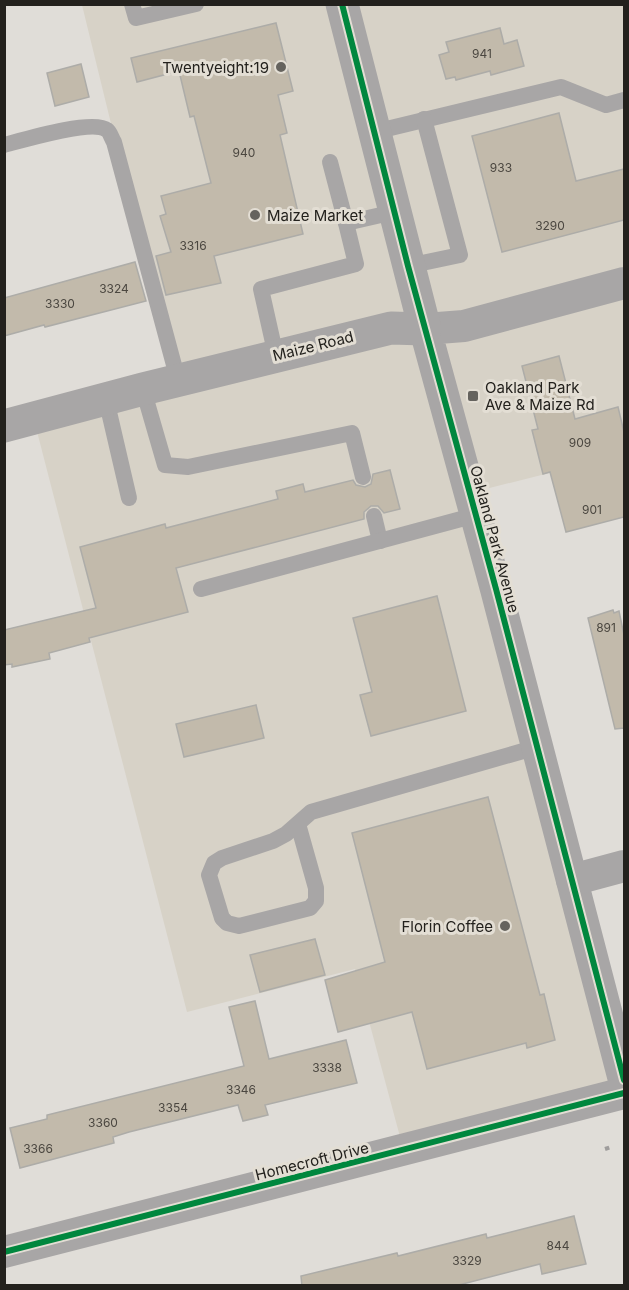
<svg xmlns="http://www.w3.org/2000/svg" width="629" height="1290" font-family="Inter,sans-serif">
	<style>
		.built { fill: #d7d2c7 }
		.building { fill: #c2baab; stroke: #adaca8; stroke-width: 1.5 }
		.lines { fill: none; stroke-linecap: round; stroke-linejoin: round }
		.path { stroke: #9f9d9c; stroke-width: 4; stroke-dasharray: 4.5 3; stroke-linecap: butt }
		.service { stroke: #a8a6a6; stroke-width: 16 }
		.minor { stroke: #a8a6a6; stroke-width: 32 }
		.tertiary { stroke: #a8a6a6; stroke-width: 33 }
		.cycleway-casing { stroke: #e3ded4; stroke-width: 10 }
		.cycleway { stroke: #00873e; stroke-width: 6 }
		.poi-dot { fill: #65635e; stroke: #e3ded4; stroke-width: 2 }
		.labels { text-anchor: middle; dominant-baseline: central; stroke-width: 6; stroke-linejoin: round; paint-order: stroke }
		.number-label { font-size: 12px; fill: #4b4740 }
		.poi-label { font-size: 15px; fill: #23211d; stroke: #e3ded4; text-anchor: end }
		.street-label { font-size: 15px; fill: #23211d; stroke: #e3ded4 }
	</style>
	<rect width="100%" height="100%" fill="#e0ddd8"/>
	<path class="built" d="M82,5h542v449l-154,39 152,601 -219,54 -48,-179 -168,43 -154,-596 141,-35z"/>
	<g class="building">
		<path d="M276,23l17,68 -15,4 9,38 -7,2 23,99 -89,22 7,27 -55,12 -10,-39 15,-4 -11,-36 6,-2 -5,-18 50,-13 -17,-67 -4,1 -11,-46 -42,11 -6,-24z"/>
		<path d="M500,28l4,16 13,-4 7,26 -33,9 -1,-4 -34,9 -1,-3 -9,2 -7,-24 10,-3 -3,-10z"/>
		<path d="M81,64l8,33 -34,9 -8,-33z"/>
		<path d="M559,113l17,68 48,-12v51l-122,32 -30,-116z"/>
		<path d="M135,262l11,39 -101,26 -1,-2 -40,11v-38z"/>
		<path d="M559,356l16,63 43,-12 6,25v85l-58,15 -16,-60 -7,2 -11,-44 6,-1 -16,-63z"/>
		<path d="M390,470l10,39 -16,4 -6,-7h-7l-7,6v7l-188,49 12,44 -99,26 1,4 -41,11 1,6 -38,8v-3l-8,1v-35l92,-22 -16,-61 85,-23 1,4 112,-29 -2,-8 27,-7 2,8 48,-12 3,5 9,2 6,-3 2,-10z"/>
		<path d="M437,596l29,115 -95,25 -11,-41 12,-3 -19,-74z"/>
		<path d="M613,610l1,3 5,-2 5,24v93l-9,1 -27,-111z"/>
		<path d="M256,705l8,33 -80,19 -8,-33z"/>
		<path d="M488,797l52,198 4,-1 11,46 -28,8 -1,-5 -99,26 -15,-57 -74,20 -13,-52 60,-18 -33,-129z"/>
		<path d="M315,939l10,36 -65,17 -10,-37z"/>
		<path d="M255,1001l14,58 77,-19 11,43 -92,22 3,10 -25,6 -5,-16 -109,27 -16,5 1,6 -94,25 -10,-40 37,-9v-4l197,-49 -15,-59z"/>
		<path d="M574,1216l12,48 -44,10 -2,-10 -85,22h-153l-1,-10 96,-23 1,3 88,-22 1,4z"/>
	</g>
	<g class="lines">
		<path class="path" d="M605,1149l6,-2"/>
		<g class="service">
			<path d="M132,4l4,14 60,-14"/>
			<path d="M374,132l187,-45 45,18 18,-5"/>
			<path d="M4,145c19,-5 89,-26 103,-15 3,2 5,9 7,12l64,238"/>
			<path d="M330,162l16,61"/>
			<path d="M408,266l52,-11 -36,-136"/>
			<path d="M276,356l-15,-67 95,-25 -10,-41 48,-11"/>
			<path d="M143,389l22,76 23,2 164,-34 11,44"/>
			<path d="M106,399l23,99"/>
			<path d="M374,516l6,25"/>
			<path d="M201,589l275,-74"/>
			<path d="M298,824l18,64v13l-6,7 -71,18 -12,-3 -5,-5 -13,-43 5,-12 8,-5 51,-17 13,-7 25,-22 226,-65"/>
		</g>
		<g class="minor">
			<path d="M624,283l-160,43 -39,3 71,260 128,491"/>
			<path d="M572,880l52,-14"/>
			<path d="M4,1252l620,-159"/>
		</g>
		<path class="tertiary" d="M4,426l139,-37 248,-61 34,1 -83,-325"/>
		<g class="cycleway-casing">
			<g id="cycleway">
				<path d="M342,4l66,262 88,323 128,491"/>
				<path d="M4,1252l620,-159"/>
			</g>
		</g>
		<use href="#cycleway" class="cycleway"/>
	</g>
	<g class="poi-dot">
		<circle cx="281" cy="67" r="6"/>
		<circle cx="255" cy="215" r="6"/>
		<rect x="467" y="390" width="12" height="12" rx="3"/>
		<circle cx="505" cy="926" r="6"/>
	</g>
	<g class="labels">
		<g class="number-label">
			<text x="482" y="53">941</text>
			<text x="244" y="152">940</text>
			<text x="501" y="167">933</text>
			<text x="550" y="225">3290</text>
			<text x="193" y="245">3316</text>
			<text x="114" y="288">3324</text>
			<text x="60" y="303">3330</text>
			<text x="580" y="442">909</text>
			<text x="592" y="509">901</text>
			<text x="606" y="627">891</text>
			<text x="327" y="1067">3338</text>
			<text x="241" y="1089">3346</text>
			<text x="173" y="1107">3354</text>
			<text x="103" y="1122">3360</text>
			<text x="38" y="1148">3366</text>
			<text x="558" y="1245">844</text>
			<text x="467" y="1260">3329</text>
		</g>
		<g class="poi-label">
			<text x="269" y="67">Twentyeight:19</text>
			<text x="267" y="215" text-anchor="start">Maize Market</text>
			<text x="485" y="387" text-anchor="start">Oakland Park<tspan x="485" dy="17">Ave &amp; Maize Rd</tspan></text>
			<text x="493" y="926">Florin Coffee</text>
		</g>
		<g class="street-label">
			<text transform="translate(313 346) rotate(-14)">Maize Road</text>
			<text transform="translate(495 539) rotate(75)">Oakland Park Avenue</text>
			<text transform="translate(312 1161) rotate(-14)">Homecroft Drive</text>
		</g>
	</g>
	<rect width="629" height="1290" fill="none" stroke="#23211d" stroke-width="12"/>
</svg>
